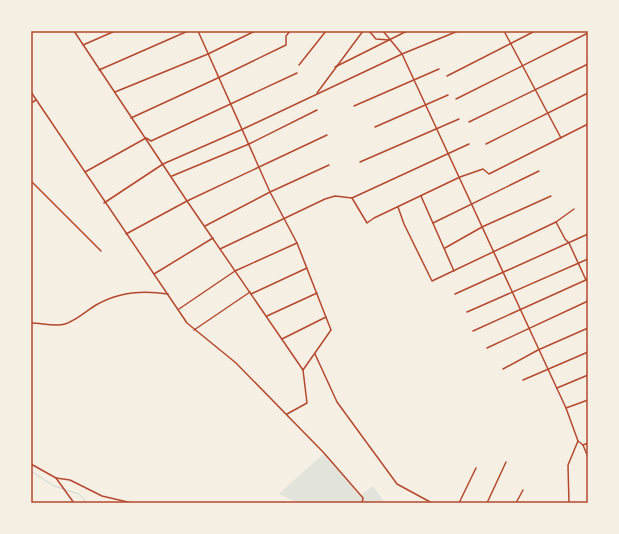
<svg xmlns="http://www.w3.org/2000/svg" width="619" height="534" font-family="Helvetica,sans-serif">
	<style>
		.green { fill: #e2e4dc }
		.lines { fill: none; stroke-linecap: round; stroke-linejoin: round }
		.stream { stroke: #c9d6d2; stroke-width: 1 }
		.minor { stroke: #b5482f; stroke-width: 1.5 }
		.neatline { fill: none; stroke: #b5482f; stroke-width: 1.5 }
	</style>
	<rect width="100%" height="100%" fill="#f6efe4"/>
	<path class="green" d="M324,453l35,43 14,-10 12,17h-86l-20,-9z"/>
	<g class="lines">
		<path class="stream" d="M31,471l23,15 25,8 8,9"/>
		<g class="minor">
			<path d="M74,31l113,170 116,169 4,33 -20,11"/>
			<path d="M198,31l72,161 27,51 34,87 -28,40"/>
			<path d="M369,31l7,8 13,1"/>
			<path d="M383,31l19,23 164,354 12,33 5,4 5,12"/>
			<path d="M504,31l57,107"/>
			<path d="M83,45l32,-14"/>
			<path d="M299,65l27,-34"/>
			<path d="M335,67l72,-36"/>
			<path d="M99,70l89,-39"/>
			<path d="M447,76l88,-45"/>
			<path d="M31,92l156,231 49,40 88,90 39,45 -1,5"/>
			<path d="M115,92l93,-38 47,-23"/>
			<path d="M317,93l46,-62"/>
			<path d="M456,99l132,-66"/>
			<path d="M31,103l5,-3"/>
			<path d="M354,106l85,-37"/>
			<path d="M131,118l89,-41 66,-32v-9l4,-5"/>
			<path d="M469,122l119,-58"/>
			<path d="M375,127l73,-32"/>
			<path d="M486,144l102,-51"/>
			<path d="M360,162l99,-43"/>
			<path d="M85,172l61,-34 5,3 146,-68"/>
			<path d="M172,176l77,-32 68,-34"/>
			<path d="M31,181l70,70"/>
			<path d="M421,196l33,75"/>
			<path d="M352,198l15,25 7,-5 86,-41 23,-8 6,5 99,-50"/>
			<path d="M104,203l59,-39 80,-35 159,-75 56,-23"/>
			<path d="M398,207l6,17 28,57 124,-59 18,-13"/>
			<path d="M556,222l9,17 4,4 17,37"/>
			<path d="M433,223l106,-52"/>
			<path d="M205,226l65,-34 59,-27"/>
			<path d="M126,234l61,-33 140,-66"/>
			<path d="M445,248l37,-21 69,-31"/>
			<path d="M220,249l105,-50 10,-3 17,2 117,-54"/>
			<path d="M154,274l59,-36"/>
			<path d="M251,294l56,-26"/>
			<path d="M455,294l133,-60"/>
			<path d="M179,309l56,-38 62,-28"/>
			<path d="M467,312l121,-53"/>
			<path d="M267,316l50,-23"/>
			<path d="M31,323c10,0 25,4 34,1 12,-4 21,-13 31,-19 22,-13 47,-15 72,-11"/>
			<path d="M194,330l56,-38"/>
			<path d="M473,331l115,-52"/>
			<path d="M282,339l44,-22"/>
			<path d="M487,348l101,-47"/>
			<path d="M315,354l22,48 60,82 35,19"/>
			<path d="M503,369l35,-19 50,-22"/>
			<path d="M523,380l65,-28"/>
			<path d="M557,388l31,-13"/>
			<path d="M566,408l22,-8"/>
			<path d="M583,445l5,-2"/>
			<path d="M31,464l25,14 18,25"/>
			<path d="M56,478l14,2 32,16 30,7"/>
			<path d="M459,503l17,-35"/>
			<path d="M487,503l19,-41"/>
			<path d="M516,503l7,-13"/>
			<path d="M569,503l-1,-38 10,-24"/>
		</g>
	</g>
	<rect width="619" height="534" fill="none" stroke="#f6efe4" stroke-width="64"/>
	<rect x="32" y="32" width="555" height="470" class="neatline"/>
</svg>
